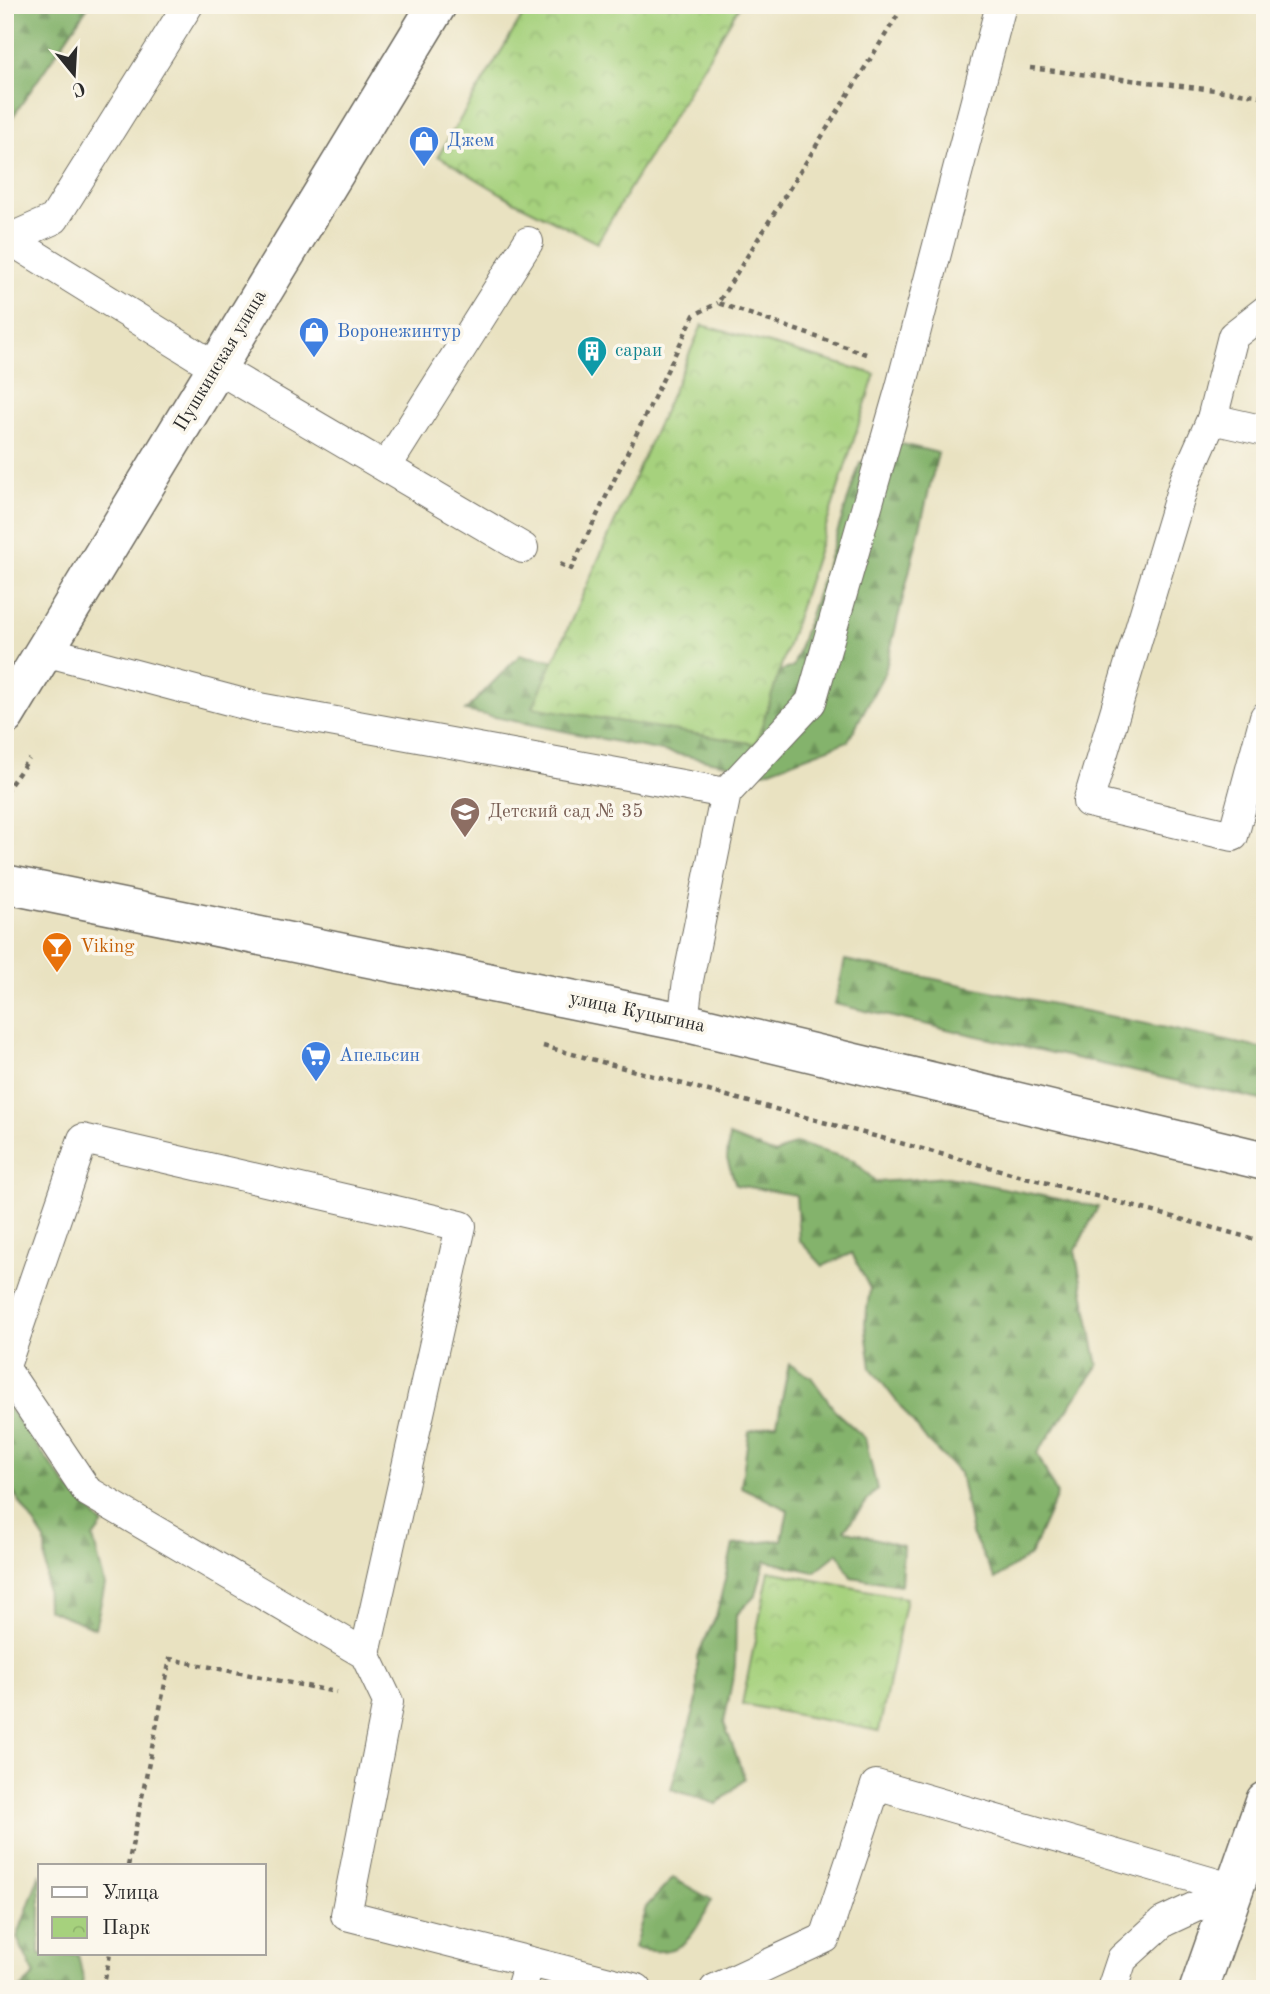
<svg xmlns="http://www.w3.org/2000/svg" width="1270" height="1994" font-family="'Old Standard TT',serif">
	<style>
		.forest { fill: url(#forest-firs); stroke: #586f4c; stroke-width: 2 }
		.park { fill: url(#park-crowns); stroke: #687e54; stroke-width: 2 }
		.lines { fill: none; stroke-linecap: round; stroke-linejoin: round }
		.lane-casing { stroke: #6e6b60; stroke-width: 32 }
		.street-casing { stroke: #6e6b60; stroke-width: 41 }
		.secondary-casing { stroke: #6e6b60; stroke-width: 41 }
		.path { stroke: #6e6b60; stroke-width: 4.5; stroke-dasharray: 5 5; stroke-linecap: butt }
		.lane { stroke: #fff; stroke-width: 30 }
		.street { stroke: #fff; stroke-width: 38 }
		.secondary { stroke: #fff; stroke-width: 38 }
		.labels { text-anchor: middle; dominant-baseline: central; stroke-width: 7; stroke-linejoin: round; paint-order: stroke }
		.shop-label { font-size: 19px; fill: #366cbe; stroke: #fbf7ec; text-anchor: start }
		.culture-label { font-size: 19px; fill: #0d838f; stroke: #fbf7ec; text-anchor: start }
		.street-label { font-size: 19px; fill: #2b2b2b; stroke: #fbf7ec }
		.education-label { font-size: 19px; fill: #785e54; stroke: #fbf7ec; text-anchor: start }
		.food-label { font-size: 19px; fill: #c56008; stroke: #fbf7ec; text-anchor: start }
	</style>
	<defs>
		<pattern id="forest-firs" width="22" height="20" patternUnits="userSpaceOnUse" patternTransform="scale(1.75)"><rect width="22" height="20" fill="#84b36c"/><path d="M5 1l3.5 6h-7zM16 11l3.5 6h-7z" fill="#6c9259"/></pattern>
		<pattern id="park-crowns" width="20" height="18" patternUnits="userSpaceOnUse" patternTransform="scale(1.75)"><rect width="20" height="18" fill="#a6d17d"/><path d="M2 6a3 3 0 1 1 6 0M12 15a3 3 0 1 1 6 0" fill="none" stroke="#8fb46c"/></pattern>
	</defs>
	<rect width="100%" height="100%" fill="#fbf7ec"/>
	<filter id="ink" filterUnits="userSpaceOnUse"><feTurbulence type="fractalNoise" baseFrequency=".0143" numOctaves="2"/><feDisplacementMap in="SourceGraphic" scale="14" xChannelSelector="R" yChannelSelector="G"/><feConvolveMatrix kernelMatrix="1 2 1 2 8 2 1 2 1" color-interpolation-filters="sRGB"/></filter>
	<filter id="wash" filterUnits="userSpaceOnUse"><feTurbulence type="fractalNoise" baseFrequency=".00686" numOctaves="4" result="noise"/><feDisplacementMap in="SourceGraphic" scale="28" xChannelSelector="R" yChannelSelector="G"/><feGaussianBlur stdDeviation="1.57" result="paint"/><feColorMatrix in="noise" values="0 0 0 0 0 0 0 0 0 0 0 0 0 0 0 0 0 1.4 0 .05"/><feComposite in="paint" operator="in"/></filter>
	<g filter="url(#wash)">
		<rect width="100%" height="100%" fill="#e9e2c1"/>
		<g class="forest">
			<path d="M5,5h84l-84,123z"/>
			<path d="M902,444l36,9 -53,219 -37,69 -83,31 -300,-61 55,-56 210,33 63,-21 67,-204z"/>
			<path d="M845,960l420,89v52l-430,-97z"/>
			<path d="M729,1136l46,18 21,-11 57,17 23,22 72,-5 150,30 -23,44 23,115 -61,87 20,42 -27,60 -35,24 -23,-45 -12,-61 -32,-31 -57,-74 -6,-45 5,-34 -18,-36 -29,13 -24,-26 -3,-45 -60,-10 -9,-26z"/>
			<path d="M789,1364l22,13 25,35 29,26 12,51 -33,41 59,16 -2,39 -50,-8 -13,-24 -24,19 -49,-11 -9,34 -20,20 -1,51 -11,57 21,56 -28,25 -46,-15 26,-89v-44l19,-39 17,-72 49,-5 6,-30 -47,-23 8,-56 28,-7z"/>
			<path d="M5,1403l65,87 33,34 -10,14 12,47 -10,43 -48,-19 -2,-69 -40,-60z"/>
			<path d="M40,1873v81h38l5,25 -2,10h-61l15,-14 -18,-37z"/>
			<path d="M673,1878l39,22c-21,39 -29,60 -78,48l12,-41z"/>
		</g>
		<g class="park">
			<path d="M529,5h211l-143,238 -85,-43 -74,-44z"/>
			<path d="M702,325l173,49 -119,370 -223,-37z"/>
			<path d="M769,1571l137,27 -27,133 -137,-27z"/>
		</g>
	</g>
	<g filter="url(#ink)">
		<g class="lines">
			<g class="lane-casing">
				<g id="lane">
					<path d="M9,239l208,129 306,180"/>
					<path d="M5,245l4,-6 45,-20 134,-214"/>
					<path d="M1212,419l21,-83 32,-25"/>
					<path d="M1265,431l-53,-12 -27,61 -97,322 145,34 32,-119"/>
					<path d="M386,467l142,-225"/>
					<path d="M45,651l214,57 467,85"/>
					<path d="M683,1022l5,-42 38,-187 85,-91 90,-315 100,-382"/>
					<path d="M5,1366l78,-227 378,87 -96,428"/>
					<path d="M5,1369l82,122 278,163 23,48 -42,213 291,74"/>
					<path d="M521,1989l8,-27"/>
					<path d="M715,1989l110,-51 51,-153 358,104"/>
					<path d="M1112,1989l10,-30 41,-37 71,-33"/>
				</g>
			</g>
			<g class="street-casing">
				<path id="street" d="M5,884l678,138 582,139"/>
			</g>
			<g class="secondary-casing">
				<g id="secondary">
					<path d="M5,716l432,-711"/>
					<path d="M1199,1989l66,-188"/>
				</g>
			</g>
			<g class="path">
				<path d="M235,5l2,2"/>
				<path d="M1030,68l235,28"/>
				<path d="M866,354l-148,-51 186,-298"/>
				<path d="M560,564l11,5 123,-254 24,-12"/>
				<path d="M5,792l24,-33"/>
				<path d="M543,1046l722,196"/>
				<path d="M128,1866l42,-207 166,33"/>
				<path d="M103,1989l7,-35"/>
			</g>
			<use href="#lane" class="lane"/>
			<use href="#street" class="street"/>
			<use href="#secondary" class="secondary"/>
		</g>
	</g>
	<defs>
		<g id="shop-pin" transform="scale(1.575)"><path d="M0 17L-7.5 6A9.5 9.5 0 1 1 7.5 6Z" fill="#3f7fe0" stroke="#fbf7ec"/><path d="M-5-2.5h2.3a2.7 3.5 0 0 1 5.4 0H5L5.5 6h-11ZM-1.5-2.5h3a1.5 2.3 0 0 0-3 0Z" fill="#fff"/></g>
		<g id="building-pin" transform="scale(1.575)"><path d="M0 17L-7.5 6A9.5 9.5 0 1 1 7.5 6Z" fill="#0f9aa8" stroke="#fbf7ec"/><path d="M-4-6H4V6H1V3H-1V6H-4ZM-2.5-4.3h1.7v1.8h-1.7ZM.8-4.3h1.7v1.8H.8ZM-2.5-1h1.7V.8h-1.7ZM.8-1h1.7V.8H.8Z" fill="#fff"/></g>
		<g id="school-pin" transform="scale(1.575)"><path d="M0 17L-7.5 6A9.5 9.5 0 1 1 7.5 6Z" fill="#8d6e63" stroke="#fbf7ec"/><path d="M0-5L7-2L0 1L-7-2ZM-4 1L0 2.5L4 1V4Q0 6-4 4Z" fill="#fff"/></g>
		<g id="bar-pin" transform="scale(1.575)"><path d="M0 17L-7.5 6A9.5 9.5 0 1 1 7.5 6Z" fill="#e8710a" stroke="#fbf7ec"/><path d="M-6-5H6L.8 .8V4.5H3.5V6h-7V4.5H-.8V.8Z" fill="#fff"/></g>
		<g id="supermarket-pin" transform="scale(1.575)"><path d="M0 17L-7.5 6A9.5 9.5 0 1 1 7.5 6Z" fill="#3f7fe0" stroke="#fbf7ec"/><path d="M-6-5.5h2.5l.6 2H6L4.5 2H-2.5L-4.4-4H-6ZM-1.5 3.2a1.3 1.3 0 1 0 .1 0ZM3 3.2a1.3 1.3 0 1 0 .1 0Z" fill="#fff"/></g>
	</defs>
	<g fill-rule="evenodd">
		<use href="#shop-pin" x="424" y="141"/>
		<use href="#shop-pin" x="314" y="332"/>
		<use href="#building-pin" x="592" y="351"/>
		<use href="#school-pin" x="465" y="812"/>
		<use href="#bar-pin" x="57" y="947"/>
		<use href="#supermarket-pin" x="316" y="1056"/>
	</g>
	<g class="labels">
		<g class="shop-label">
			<text x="447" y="141">Джем</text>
			<text x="337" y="332">Воронежинтур</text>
			<text x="339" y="1056">Апельсин</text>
		</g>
		<g class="culture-label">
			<text x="615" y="351">сараи</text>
		</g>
		<g class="street-label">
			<text transform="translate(221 361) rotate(-59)">Пушкинская улица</text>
			<text transform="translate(637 1013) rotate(12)">улица Куцыгина</text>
		</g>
		<g class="education-label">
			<text x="488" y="812">Детский сад № 35</text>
		</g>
		<g class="food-label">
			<text x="80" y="947">Viking</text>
		</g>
	</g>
	<rect width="1270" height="1994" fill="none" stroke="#fbf7ec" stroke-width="28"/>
	<rect x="38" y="1864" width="228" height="91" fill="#fbf7ec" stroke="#a8a59f" stroke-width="2"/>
	<rect x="52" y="1887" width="35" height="10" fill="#ffffff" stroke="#a8a59f" stroke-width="2"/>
	<text x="102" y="1899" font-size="21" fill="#2b2b2b">Улица</text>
	<rect x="52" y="1917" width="35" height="21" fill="url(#park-crowns)" stroke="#a8a59f" stroke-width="2"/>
	<text x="102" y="1934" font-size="21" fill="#2b2b2b">Парк</text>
	<g transform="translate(74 74) rotate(162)" stroke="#fbf7ec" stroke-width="5" paint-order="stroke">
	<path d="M0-5L12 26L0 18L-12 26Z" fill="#2b2b2b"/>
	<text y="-10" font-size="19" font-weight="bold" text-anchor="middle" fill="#2b2b2b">С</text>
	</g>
</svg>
